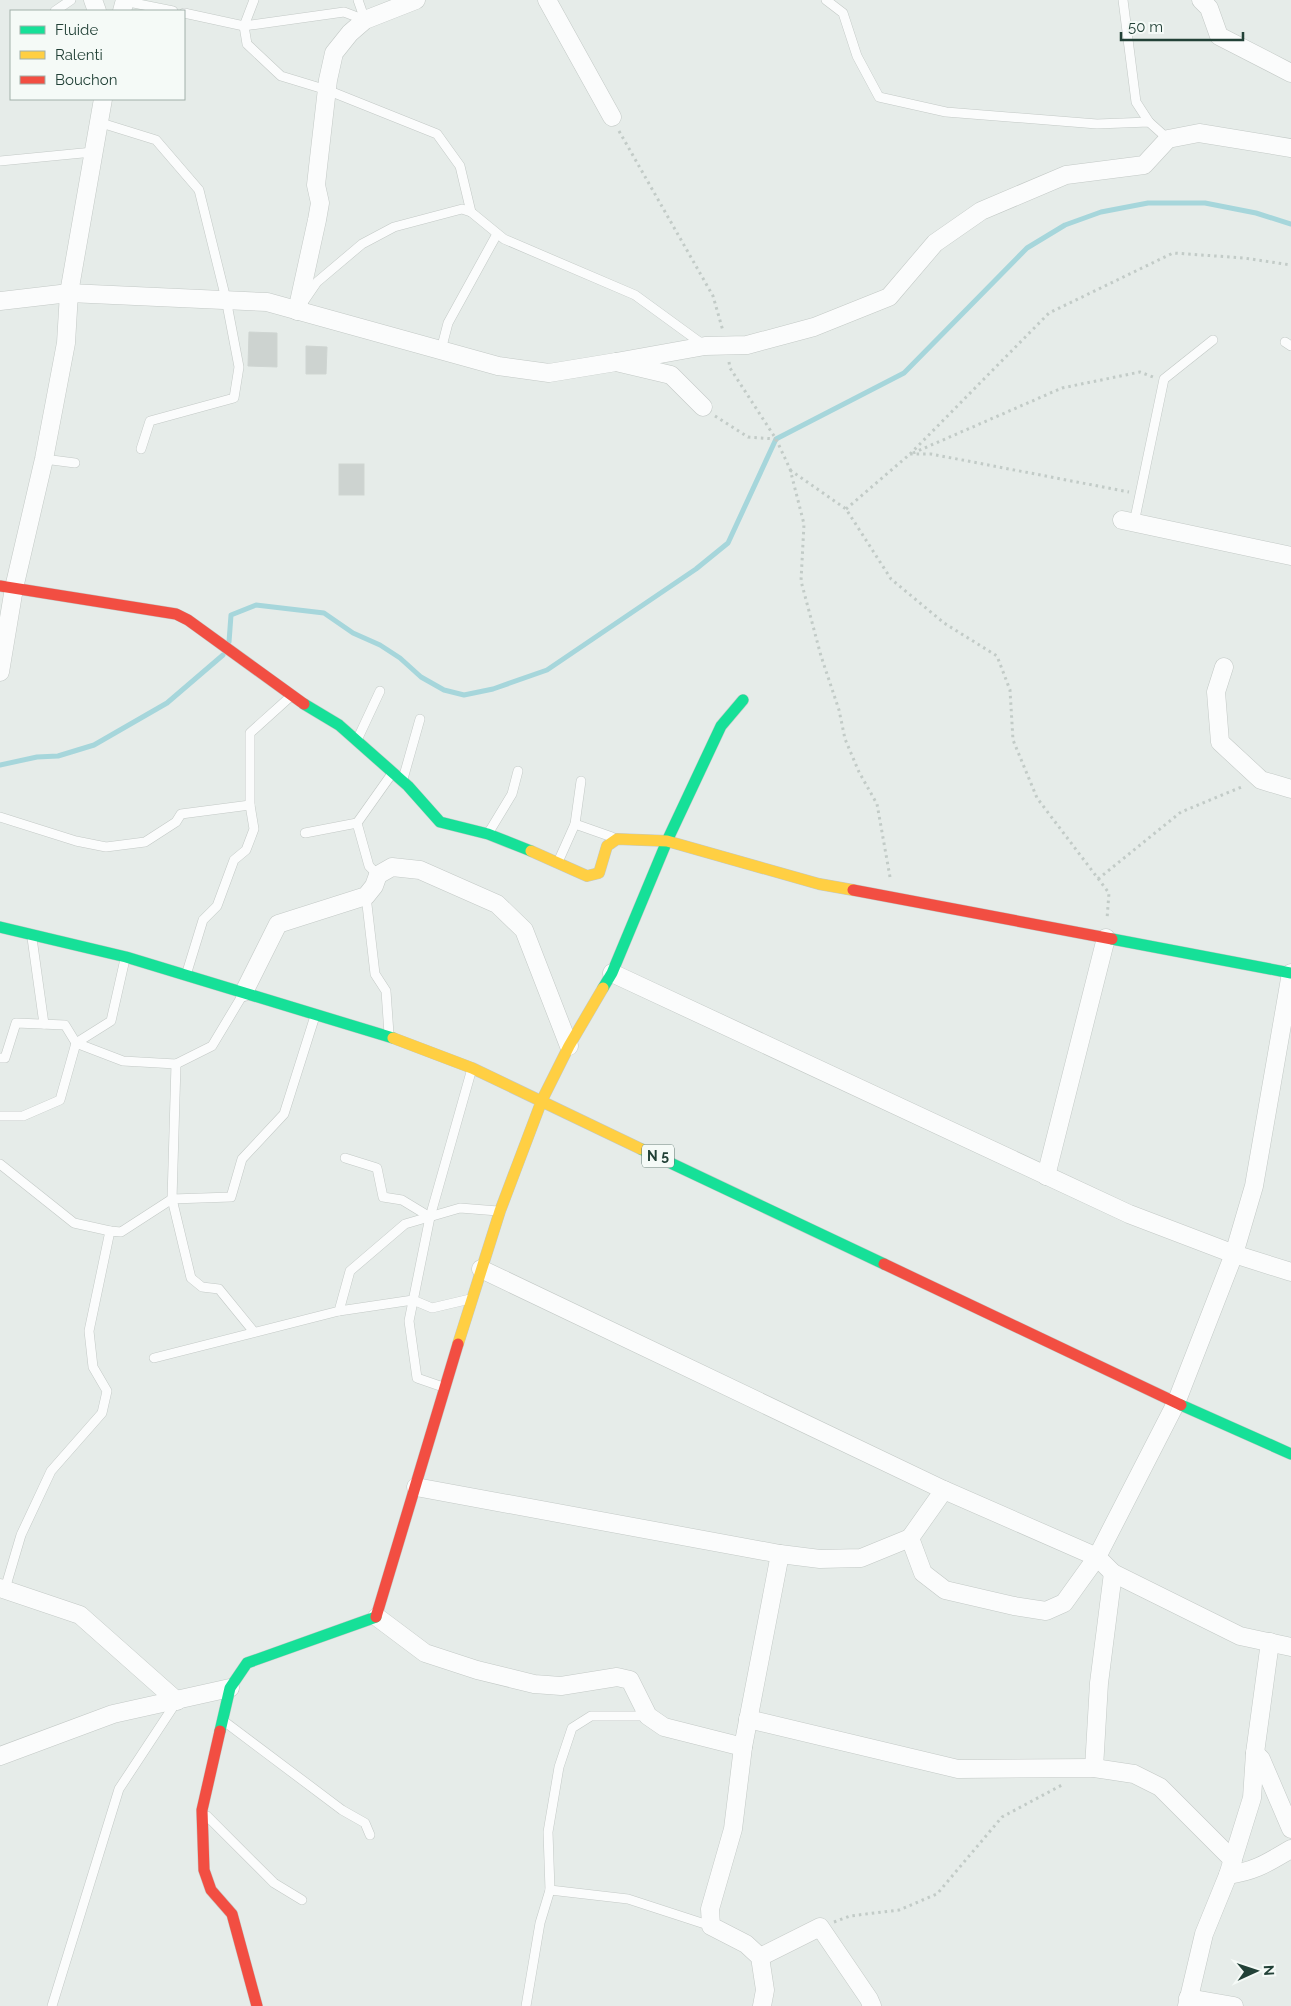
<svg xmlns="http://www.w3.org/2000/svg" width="1291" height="2006" font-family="Raleway,sans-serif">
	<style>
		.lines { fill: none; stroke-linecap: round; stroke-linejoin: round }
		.stream { stroke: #a6d6db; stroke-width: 5 }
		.building { fill: #cdd3d0; stroke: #cfd5d2 }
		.lane-casing { stroke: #c3c9c6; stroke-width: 10 }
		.street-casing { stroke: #c3c9c6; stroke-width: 19 }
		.fast-casing { stroke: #c2c9c6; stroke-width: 12 }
		.slow-casing { stroke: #c2c9c6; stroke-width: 12 }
		.jam-casing { stroke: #c2c9c6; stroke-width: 12 }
		.path { stroke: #c2cbc7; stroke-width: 3; stroke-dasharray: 2.5 4; stroke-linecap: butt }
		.lane { stroke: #fbfcfc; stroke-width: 9 }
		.street { stroke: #fbfcfc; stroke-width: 18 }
		.fast { stroke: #16e098; stroke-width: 11 }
		.slow { stroke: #ffcf43; stroke-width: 11 }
		.jam { stroke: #f24e42; stroke-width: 11 }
		.labels { text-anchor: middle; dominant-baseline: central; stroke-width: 4; stroke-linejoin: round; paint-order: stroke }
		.shield { fill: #f5faf7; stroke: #617871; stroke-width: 1 }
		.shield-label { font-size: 14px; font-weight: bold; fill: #224137 }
	</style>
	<rect width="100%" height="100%" fill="#e6ece9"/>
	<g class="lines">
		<g class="stream">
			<path d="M229,642l2,-27 25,-10 68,8 29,20 27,12 20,13 21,19 23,13 20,5 29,-6 54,-19 149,-101 32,-26 48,-104 128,-66 123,-125 38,-23 36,-13 47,-9h57l51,10 35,11"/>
			<path d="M0,765l37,-8 21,-1 36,-11 73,-42 56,-48"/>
		</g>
	</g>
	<g class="building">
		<path d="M249,332l28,1v34l-29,-1z"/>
		<path d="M306,346l21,1 -1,27h-20z"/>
		<rect x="339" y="464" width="25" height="31"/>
	</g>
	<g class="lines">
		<g class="lane-casing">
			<g id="lane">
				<path d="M254,0l-10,26 3,18 34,32 46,14 110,44 23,32 11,46"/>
				<path d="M358,0l7,20"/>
				<path d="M826,0l17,13 14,43 22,41 67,15 151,12 52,-2 19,17"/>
				<path d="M1123,0l13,102 13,20"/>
				<path d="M124,1l49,10"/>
				<path d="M55,11l16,-11"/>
				<path d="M184,13l60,13 100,-14 21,8"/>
				<path d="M98,122l58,18 43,50 27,109 13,68 -5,31 -84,23 -9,28"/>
				<path d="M0,161l93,-9"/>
				<path d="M304,301l13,-19 45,-38 32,-17 68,-18 9,3 33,27 131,56 70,51"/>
				<path d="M1285,342l6,4"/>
				<path d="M441,350l7,-27 49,-89"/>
				<path d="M44,459l31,4"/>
				<path d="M1134,523l30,-144 49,-39"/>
				<path d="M358,738l22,-47"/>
				<path d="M403,779l17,-60"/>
				<path d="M0,817l76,24 30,6 39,-5 31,-20 5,-8 69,-9"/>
				<path d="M575,824l37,13"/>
				<path d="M489,832l23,-38 6,-23"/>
				<path d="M305,833l52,-10"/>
				<path d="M558,862l17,-38 6,-43"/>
				<path d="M378,875l-9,-9 -12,-43 34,-48"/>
				<path d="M366,896l9,78 11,17 3,43"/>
				<path d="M32,938l12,86"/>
				<path d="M187,972l16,-52 14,-14 17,-46 12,-10 8,-21 -4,-24v-72l40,-36"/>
				<path d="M0,1058h5l11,-35 49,2 11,18 47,18 53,3 36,-18 30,-50"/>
				<path d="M176,1064l-4,135 19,79 11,9 17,2 35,43"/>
				<path d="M0,1116h23l37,-16 16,-57 35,-22 14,-62"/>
				<path d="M345,1158l32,10 6,29 19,3 28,17"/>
				<path d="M0,1164l74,59 36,8"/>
				<path d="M339,1311l74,-11 19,8 38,-9"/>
				<path d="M154,1358l185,-47 11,-40 55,-47 55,-16 38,3"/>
				<path d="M443,1387l-26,-9 -8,-57 21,-104 41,-145"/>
				<path d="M5,1589l16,-54 30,-64 51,-58 5,-22 -14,-24 -4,-36 21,-100 11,1 51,-33 59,-2 11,-38 42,-45 31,-98"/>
				<path d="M648,1716h-57l-19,12 -13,39 -11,65 2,58 78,9 83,27"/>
				<path d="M225,1722l117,88 23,13 5,12"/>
				<path d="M207,1816l67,67 28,17"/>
				<path d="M52,2006l67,-217 58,-88"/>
				<path d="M526,2006l14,-83 10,-33"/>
			</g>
		</g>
		<g class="street-casing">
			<g id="street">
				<path d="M93,0l4,11"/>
				<path d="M547,0l65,117"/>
				<path d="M1201,0l8,8 10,28 72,37"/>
				<path d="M122,11l3,-11"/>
				<path d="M0,301l69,-8 198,9 231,64 51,7 67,-11 55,13 32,32"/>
				<path d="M297,311l20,-91 3,-17 -4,-18 2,-18 10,-87 6,-27 16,-20 15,-13 51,-20"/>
				<path d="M616,362l89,-16 42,-1 67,-18 75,-30 46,-54 46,-32 85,-36 78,-10 24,-26 31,-6 92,15"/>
				<path d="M1122,520l169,36"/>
				<path d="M1224,667l-8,25 4,50 41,38 30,9"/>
				<path d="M0,672l14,-84 30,-129 22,-116 3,-50 34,-194"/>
				<path d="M612,973l517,241 105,40 57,18"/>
				<path d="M244,992l34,-68 88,-28 8,-10 4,-11 14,-8 28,3 77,34 27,26 45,116"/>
				<path d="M1046,1176l60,-238"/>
				<path d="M481,1269l463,221 153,67 16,16 127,63 51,11"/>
				<path d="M416,1487l364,67 40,5 41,-1 49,-20 34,-48"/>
				<path d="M910,1538l13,35 22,17 69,16 32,5 18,-8 33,-46 79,-154 58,-149 20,-68 37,-213"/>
				<path d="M0,1588l80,27 97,86"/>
				<path d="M377,1617l48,36 52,17 57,14 27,2 56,-9 13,3 18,36 16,11 79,20"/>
				<path d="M748,1719l210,50 136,-1 40,6 26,13 73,73"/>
				<path d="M1255,1753l6,6 30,70"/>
				<path d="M0,1756l113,-42 117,-26"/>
				<path d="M1094,1768l5,-85 14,-110"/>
				<path d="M1228,1875c28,-4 39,-12 63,-26"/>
				<path d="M760,1957l60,-30 49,72 3,7"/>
				<path d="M1188,1998l46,8"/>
				<path d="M762,2006l3,-16 -5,-33 -14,-13 -35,-18 -1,-17 23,-80 10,-82 37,-193"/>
				<path d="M1187,2006l17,-72 24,-59 24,-77 3,-45 15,-111"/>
			</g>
		</g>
		<g class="fast-casing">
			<g id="fast">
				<path d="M304,704l35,21 69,61 32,36 48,12 43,17"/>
				<path d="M0,927l126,30 267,81"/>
				<path d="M1112,939l179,34"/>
				<path d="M603,988l9,-15 55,-132 54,-115 22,-26"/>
				<path d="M641,1149l243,115"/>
				<path d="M1181,1405l110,49"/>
				<path d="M220,1731l10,-43 17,-25 129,-46"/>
			</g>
		</g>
		<g class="slow-casing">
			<g id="slow">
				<path d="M531,851l56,25 12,-3 8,-27 10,-7 50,2 152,43 34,6"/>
				<path d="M393,1038l79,30 169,81"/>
				<path d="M458,1344l42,-133 42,-111 27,-54 34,-58"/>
			</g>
		</g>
		<g class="jam-casing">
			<g id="jam">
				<path d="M0,586l176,28 12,6 116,84"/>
				<path d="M853,890l259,49"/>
				<path d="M884,1264l297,141"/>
				<path d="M376,1617l82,-273"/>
				<path d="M220,1731l-18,79 2,60 7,20 21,24 25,92"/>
			</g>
		</g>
		<g class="path">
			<path d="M619,131l94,165 10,35"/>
			<path d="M729,362l1,6 46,71 14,30 14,55 -3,57 20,75 18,54 6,29 14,33 18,32 13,73"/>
			<path d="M715,416l33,21 27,2"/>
			<path d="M913,453l149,-65 78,-16 13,5"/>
			<path d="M910,454l139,-141 124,-60 71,5 47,7"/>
			<path d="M790,470l56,39 45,70 53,44 53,33 13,34 3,50 24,58 72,95 -2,26"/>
			<path d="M846,509l64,-55h21l198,38"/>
			<path d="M1098,879l83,-67 63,-26"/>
			<path d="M834,1922l16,-6 49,-6 38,-16 65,-77 60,-32"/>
		</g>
		<use href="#lane" class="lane"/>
		<use href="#street" class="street"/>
		<use href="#fast" class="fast"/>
		<use href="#slow" class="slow"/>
		<use href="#jam" class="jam"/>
	</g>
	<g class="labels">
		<rect class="shield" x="642" y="1144.5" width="32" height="23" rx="4"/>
		<g class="shield-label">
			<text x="658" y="1156">N 5</text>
		</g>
	</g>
	<rect x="10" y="10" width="175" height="90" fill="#f5faf7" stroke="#a1b0aa"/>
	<rect x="20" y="26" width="25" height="8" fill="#16e098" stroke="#a1b0aa"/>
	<text x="55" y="35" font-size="15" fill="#224137">Fluide</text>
	<rect x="20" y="51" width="25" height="8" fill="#ffcf43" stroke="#a1b0aa"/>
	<text x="55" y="60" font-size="15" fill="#224137">Ralenti</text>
	<rect x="20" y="76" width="25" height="8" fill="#f24e42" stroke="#a1b0aa"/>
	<text x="55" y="85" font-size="15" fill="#224137">Bouchon</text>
	<g transform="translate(1256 1971) rotate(87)" stroke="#f5faf7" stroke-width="4" paint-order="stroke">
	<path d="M0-4L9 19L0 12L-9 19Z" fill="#224137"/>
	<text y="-8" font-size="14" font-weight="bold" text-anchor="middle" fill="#224137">N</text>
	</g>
	<path d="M1121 32v8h122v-8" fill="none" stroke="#224137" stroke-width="2.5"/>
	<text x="1128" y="32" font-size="15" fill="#224137" stroke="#f5faf7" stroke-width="4" paint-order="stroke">50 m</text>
</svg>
